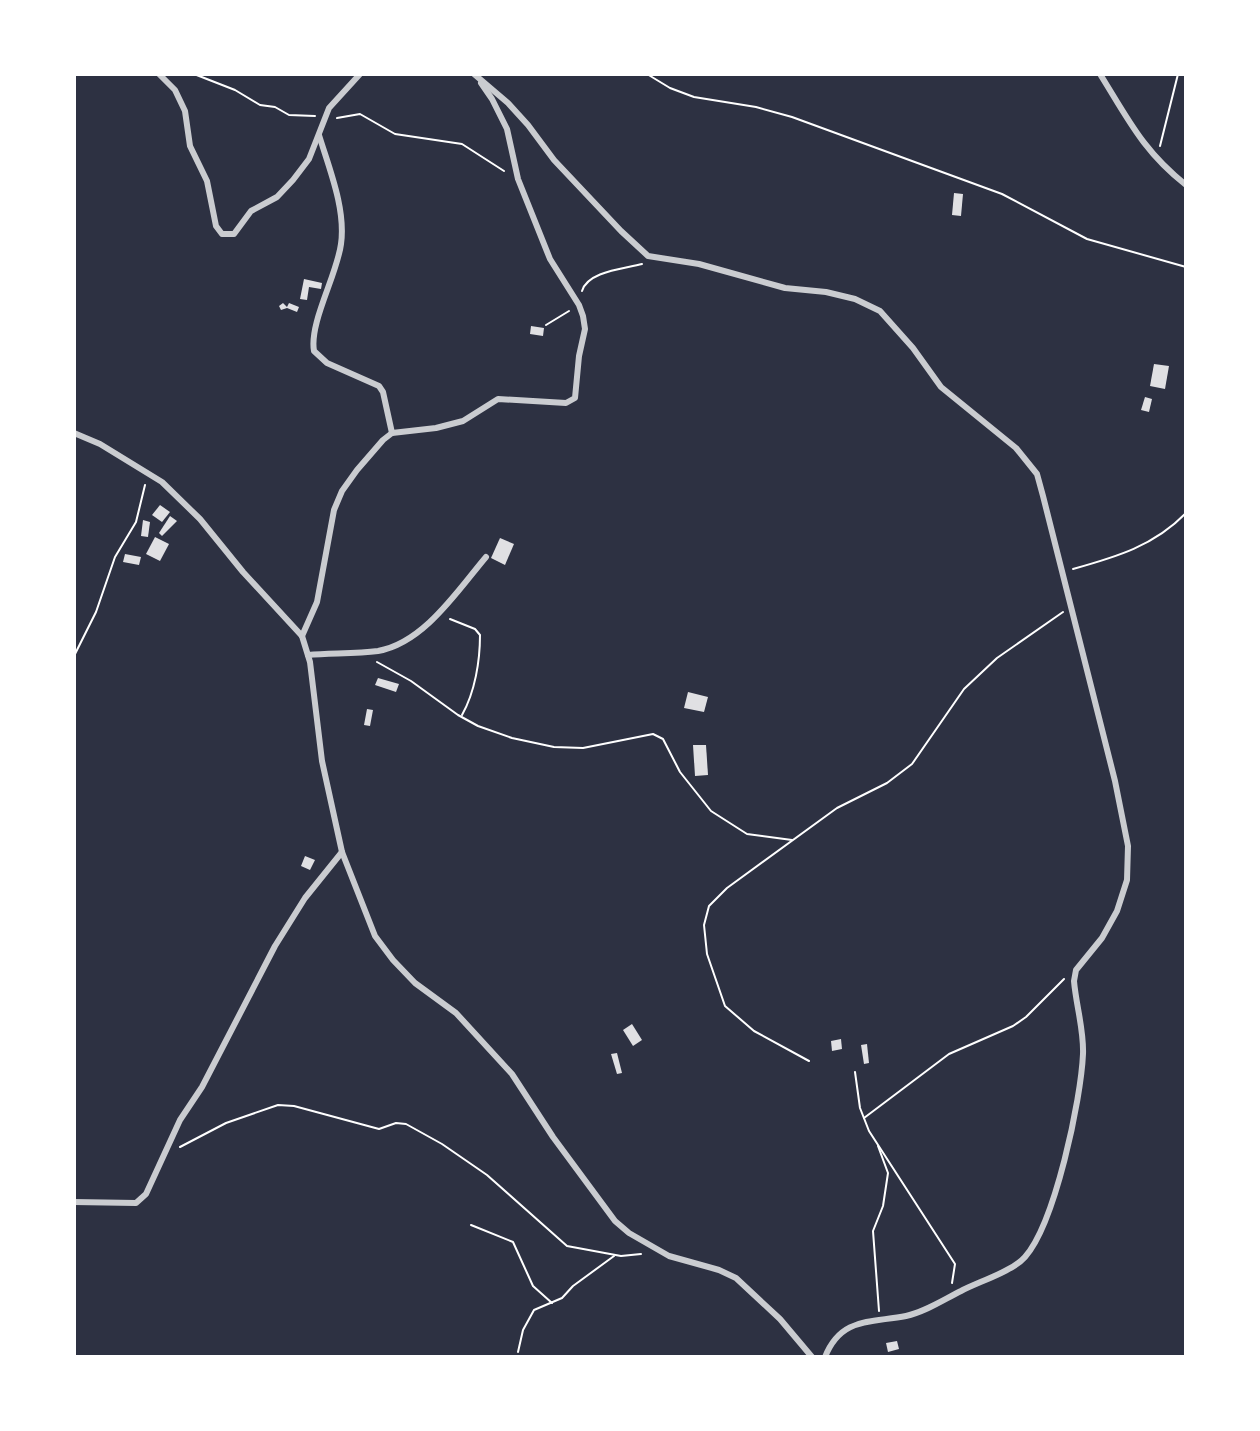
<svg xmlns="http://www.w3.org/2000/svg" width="1260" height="1431" font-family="'Source Serif 4',serif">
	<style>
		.building { fill: #e0e0e3 }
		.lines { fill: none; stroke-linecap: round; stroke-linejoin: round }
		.path { stroke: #fff; stroke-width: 2 }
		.minor { stroke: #caccd0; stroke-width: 6 }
	</style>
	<rect width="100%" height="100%" fill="#2d3142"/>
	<g class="building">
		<path d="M954,193l9,1 -2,22 -9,-1z"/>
		<path d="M304,279l18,4 -1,6 -12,-2 -2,13 -7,-1z"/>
		<path d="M283,303l4,4 2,-4 10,4 -2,5 -10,-4 -6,2 -2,-4z"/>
		<path d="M531,326l13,2 -1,8 -13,-2z"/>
		<path d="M1154,364l15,2 -4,23 -15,-3z"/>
		<path d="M1145,397l7,2 -3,13 -8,-2z"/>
		<path d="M160,505l10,7 -8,10 -10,-7z"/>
		<path d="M170,516l7,5 -15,15 -3,-3z"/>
		<path d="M143,520l7,2 -2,15 -7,-1z"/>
		<path d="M155,537l14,7 -9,17 -14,-7z"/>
		<path d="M500,538l14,6 -9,21 -14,-7z"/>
		<path d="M125,554l16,3 -2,8 -16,-3z"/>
		<path d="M378,678l21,6 -3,8 -21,-7z"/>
		<path d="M688,692l20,5 -4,15 -20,-4z"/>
		<path d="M367,709l6,1 -3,16 -6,-1z"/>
		<path d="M693,745h13l2,30 -13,1z"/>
		<path d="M305,856l10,4 -5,10 -9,-4z"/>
		<path d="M632,1024l10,16 -9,6 -10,-16z"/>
		<path d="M841,1039l1,10 -10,2 -1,-10z"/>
		<path d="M867,1044l2,19 -5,1 -3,-19z"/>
		<path d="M617,1053l5,20 -5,1 -6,-20z"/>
		<path d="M897,1341l2,8 -11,3 -2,-9z"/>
	</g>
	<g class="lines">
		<g class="path">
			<path d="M194,74l41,16 25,15 15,2 14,8 26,1"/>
			<path d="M647,74l23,14 24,9 62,10 36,10 210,77 85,45 99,28"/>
			<path d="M337,118l23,-4 35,20 67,10 42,27"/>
			<path d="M1160,146l18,-72"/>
			<path d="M582,291c6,-20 42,-22 60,-27"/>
			<path d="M546,325l23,-14"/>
			<path d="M1073,569c43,-12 81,-23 113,-56"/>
			<path d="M450,619l25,10 5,6c0,26 -5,57 -18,80"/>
			<path d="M74,656l22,-44 19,-55 21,-35 9,-37"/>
			<path d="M377,662l34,19 47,34 20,11 34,12 42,9 29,1 70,-14 10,5 17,33 31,39 36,23 45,6"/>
			<path d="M809,1061l-55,-30 -29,-25 -18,-52 -3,-29 5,-19 18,-18 110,-80 50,-25 25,-19 52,-75 33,-31 66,-46"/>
			<path d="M855,1072l5,36 9,23 86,133 -3,19"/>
			<path d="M864,1118l85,-64 64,-28 13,-9 38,-38"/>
			<path d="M878,1146l10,27 -5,33 -10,25 6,80"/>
			<path d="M180,1147l46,-24 52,-18 16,1 85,23 17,-6 10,1 36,20 45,31 80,71 54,10 20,-2"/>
			<path d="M471,1225l42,17 20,44 19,17"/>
			<path d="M518,1352l5,-22 11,-20 28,-12 11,-12 41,-30"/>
		</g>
		<g class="minor">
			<path d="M159,74l16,16 10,21 5,35 17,35 9,45 6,8h12l17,-23 26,-14 16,-17 16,-21 20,-51 31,-34"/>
			<path d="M474,74l34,29 20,22 26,35 67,71 27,25 51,8 86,24 41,4 29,7 25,12 33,37 28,39 75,61 21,26 6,22 72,285 13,65 -1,34 -10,31 -15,27 -26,32 -2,11c2,24 10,49 9,73 -2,46 -28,169 -58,203 -12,14 -47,25 -64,34 -18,9 -36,21 -55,25 -36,7 -65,1 -81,41"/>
			<path d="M1100,74c28,45 43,77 86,111"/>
			<path d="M319,135c10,33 27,74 22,109 -4,31 -32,79 -27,107l13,12 52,23 4,6 9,41"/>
			<path d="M74,433l26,11 62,38 38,37 43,53 59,64 8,26 12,99 20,91 33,84 18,24 22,23 41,30 56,61 41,63 62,84 14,12 40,23 50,14 17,8 44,41 32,38"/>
			<path d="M302,636l15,-34 17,-92 8,-19 15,-21 26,-30 9,-7 44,-5 27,-7 35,-22 68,4 9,-5 4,-42 6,-27 -2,-13 -4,-11 -29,-46 -32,-80 -11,-50 -15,-30 -11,-16"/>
			<path d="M308,655c23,-2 47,-1 70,-4 46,-8 80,-61 108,-94"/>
			<path d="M74,1202l62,1 10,-9 34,-74 22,-33 73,-141 30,-48 37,-46"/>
		</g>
	</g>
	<rect width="1260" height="1431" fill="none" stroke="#ffffff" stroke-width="152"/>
</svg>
